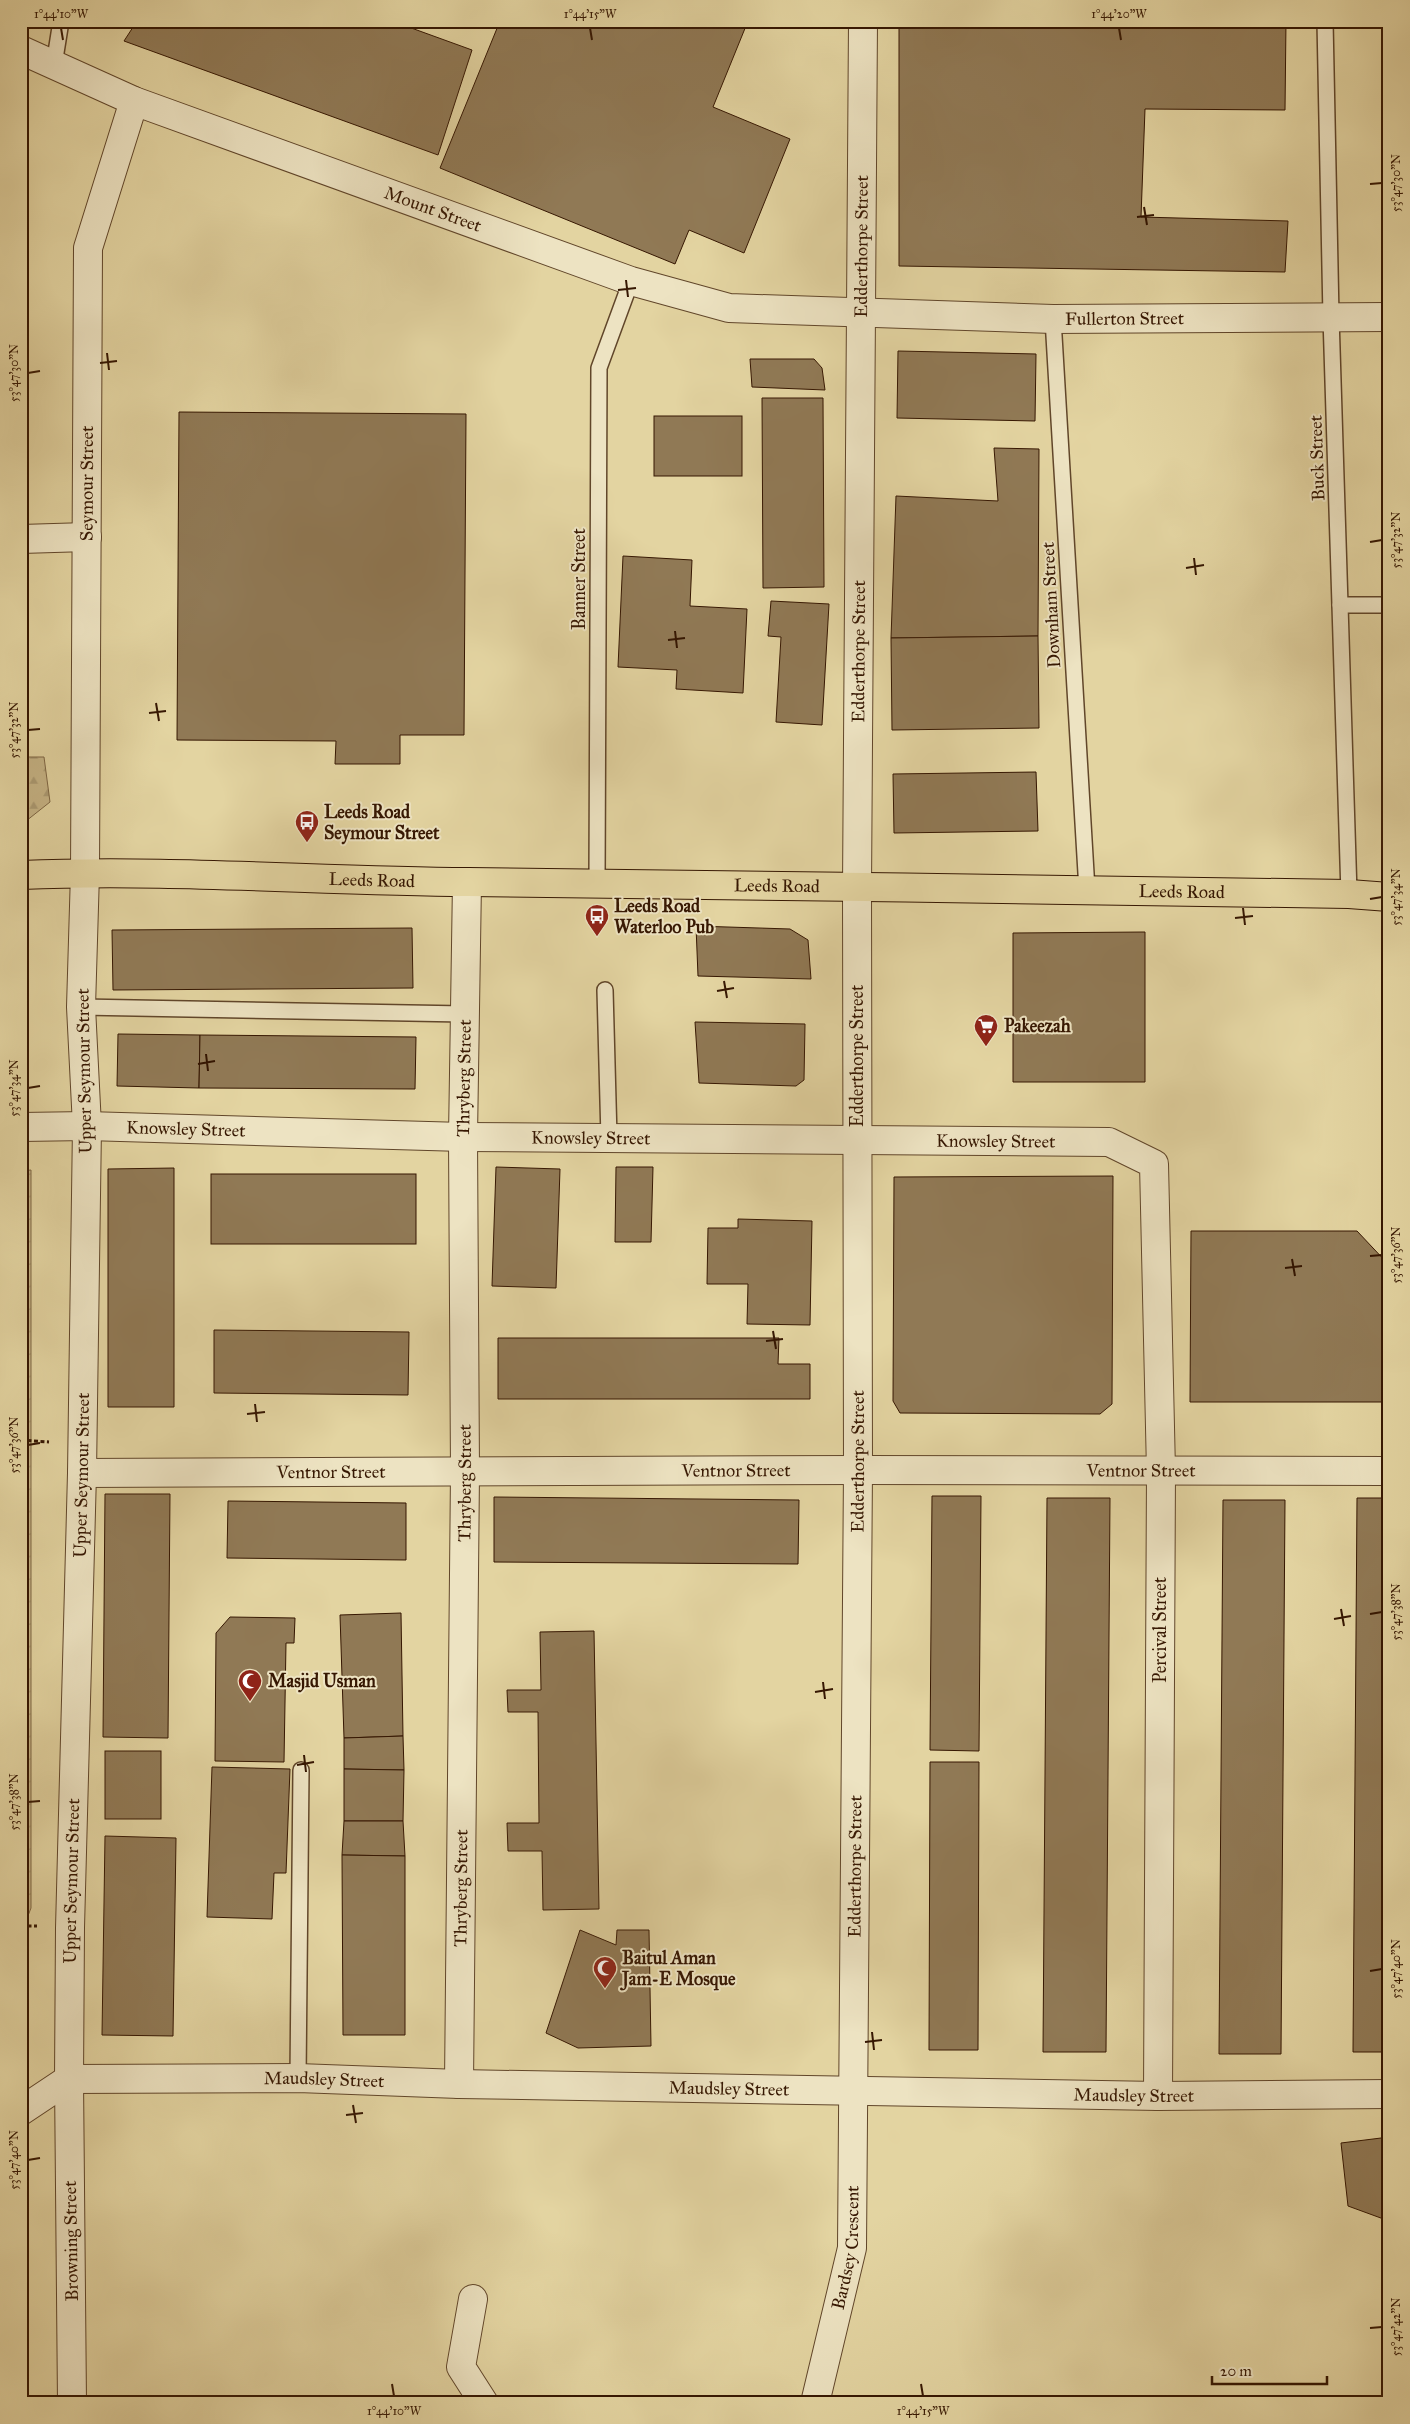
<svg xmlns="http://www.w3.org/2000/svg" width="1410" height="2424" font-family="'IM FELL Great Primer',serif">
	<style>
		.forest { fill: url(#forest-firs); stroke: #7e6644 }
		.park { fill: url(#park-crowns); stroke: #7e6644 }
		.building { fill: #907955; stroke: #361702 }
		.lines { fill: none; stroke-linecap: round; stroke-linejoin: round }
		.service-casing { stroke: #61462a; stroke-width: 18 }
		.minor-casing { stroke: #61462a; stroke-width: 30 }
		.primary-casing { stroke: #361702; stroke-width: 30 }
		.path { stroke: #361702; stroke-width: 3; stroke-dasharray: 4 2.5; stroke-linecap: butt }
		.service { stroke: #ede3c2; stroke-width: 15 }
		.minor { stroke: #ede3c2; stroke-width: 28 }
		.primary { stroke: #e3d4a1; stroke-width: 28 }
		.ticks { fill: none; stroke: #361702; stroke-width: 2 }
		.labels { text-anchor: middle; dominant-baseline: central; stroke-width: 4; stroke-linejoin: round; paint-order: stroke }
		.street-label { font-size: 18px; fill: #361702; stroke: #ede3c2 }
		.poi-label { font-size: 18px; font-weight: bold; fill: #361702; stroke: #ede3c2; text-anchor: start }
		.neatline { fill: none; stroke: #361702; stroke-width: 2 }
		.ticks-label { font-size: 12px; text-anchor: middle; fill: #361702 }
	</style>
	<defs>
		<pattern id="forest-firs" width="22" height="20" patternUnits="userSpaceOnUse" patternTransform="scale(1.25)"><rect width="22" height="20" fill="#c6b486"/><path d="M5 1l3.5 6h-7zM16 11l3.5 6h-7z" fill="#ab9a72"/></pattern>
		<pattern id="park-crowns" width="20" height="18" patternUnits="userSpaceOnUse" patternTransform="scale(1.25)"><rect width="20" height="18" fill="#c6b486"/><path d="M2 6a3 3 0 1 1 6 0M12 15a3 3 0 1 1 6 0" fill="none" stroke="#ab9a72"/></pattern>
	</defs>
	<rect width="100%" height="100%" fill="#e3d4a1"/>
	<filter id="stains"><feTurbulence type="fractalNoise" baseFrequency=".004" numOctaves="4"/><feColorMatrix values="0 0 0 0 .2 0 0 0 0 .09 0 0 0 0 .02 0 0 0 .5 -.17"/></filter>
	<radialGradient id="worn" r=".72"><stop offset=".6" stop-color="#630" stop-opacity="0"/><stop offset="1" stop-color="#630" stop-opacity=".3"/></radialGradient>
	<path class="forest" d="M21,757h23l6,45 -29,23z"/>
	<path class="park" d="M31,1170v738l-10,26v-763z"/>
	<g class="building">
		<path d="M137,21h255l80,29 -34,105 -314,-114z"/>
		<path d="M500,21h248l-35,86 77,32 -46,114 -55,-23 -14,34 -235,-96z"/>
		<path d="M899,21h387l-1,89 -140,-1 -4,108 147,4 -3,51 -386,-6z"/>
		<path d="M898,351l138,3 -1,67 -138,-3z"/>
		<path d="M750,359h64l8,9 3,22 -73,-3z"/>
		<path d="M762,398h61l1,189 -61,1z"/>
		<path d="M179,412l287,2 -2,321h-64v29h-65l1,-23 -159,-1z"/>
		<rect x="654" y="416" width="88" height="60"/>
		<path d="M994,448l45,1 -1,187 -147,2 5,-142 102,5z"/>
		<path d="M623,556l69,4 -2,46 57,3 -4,84 -67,-4 1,-19 -59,-3z"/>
		<path d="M771,601l58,3 -7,121 -46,-3 5,-85 -13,-1z"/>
		<path d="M1038,636l1,92 -147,2 -1,-92z"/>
		<path d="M1036,772l2,59 -144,2 -1,-59z"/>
		<path d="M696,926l94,3 18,11 3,39 -113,-3z"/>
		<path d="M412,928l1,60 -300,2 -1,-60z"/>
		<path d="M1145,932v150h-132v-149z"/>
		<path d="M695,1022l110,2 -1,56 -8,6 -97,-3z"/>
		<path d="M118,1034l82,1 -1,53 -82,-2z"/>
		<path d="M200,1035l216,2 -1,52 -216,-1z"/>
		<path d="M496,1167l64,2 -4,119 -64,-2z"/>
		<path d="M616,1167h37l-2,75h-36z"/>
		<path d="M174,1168v239h-66v-238z"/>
		<rect x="211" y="1174" width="205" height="70"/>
		<path d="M1113,1176l-1,228 -12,10 -200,-1 -7,-12 1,-224z"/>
		<path d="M738,1219l74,2 -2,104 -63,-1 1,-40h-41l1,-56h30z"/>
		<path d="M1191,1231h166l32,34v137h-199z"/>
		<path d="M214,1330l195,2 -1,63 -194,-2z"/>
		<path d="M498,1338h281l-1,26h32v35h-312z"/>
		<path d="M105,1494h65l-2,244 -65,-1z"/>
		<path d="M932,1496h49l-2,255 -49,-1z"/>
		<path d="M494,1497l305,3 -1,64 -304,-2z"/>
		<path d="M1047,1498h63l-4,554h-63z"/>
		<path d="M1357,1498h32v554h-36z"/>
		<path d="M1223,1500h62l-4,554h-62z"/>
		<path d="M228,1501l178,2v57l-179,-2z"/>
		<path d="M401,1613l2,123 -59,2 -4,-123z"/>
		<path d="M230,1617l65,1 -1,25h-8l-2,119 -69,-1 1,-128z"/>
		<path d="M594,1631l5,278 -56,1 -1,-59h-34l-1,-28h32l-1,-111h-30l-1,-22h34l-1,-58z"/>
		<path d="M403,1736l1,34 -60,-1v-31z"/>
		<rect x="105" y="1751" width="56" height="68"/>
		<path d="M930,1762h49l-1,288h-49z"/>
		<path d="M212,1767l78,2 -4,104h-12l-2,46 -65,-2z"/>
		<path d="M344,1769l60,1 -1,51h-59z"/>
		<path d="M344,1821h59l2,35 -63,-1z"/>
		<path d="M105,1836l71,2 -3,198 -71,-1z"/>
		<path d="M342,1855l63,1v179h-62z"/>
		<path d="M580,1930l36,15 1,-15h32l2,116 -73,2 -32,-15z"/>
		<path d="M1389,2137v84l-41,-15 -7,-63z"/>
	</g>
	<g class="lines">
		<g class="service-casing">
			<g id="service">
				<path d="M1325,21l6,296 18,577"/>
				<path d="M54,65l7,-44"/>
				<path d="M1053,319l34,571"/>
				<path d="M1340,605h49"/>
				<path d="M597,882l2,-514 32,-87"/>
				<path d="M605,990l4,148"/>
				<path d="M81,1007l384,7"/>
				<path d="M298,2078l3,-308"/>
			</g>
		</g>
		<g class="minor-casing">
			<g id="minor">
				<path id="s1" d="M21,50l113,51 497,180 98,27 324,11 336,-2"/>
				<path d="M21,539l66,-2"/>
				<path id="s2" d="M21,1127l66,-1 376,11 646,5 45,22 7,307 -3,625"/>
				<path id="s3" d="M82,1473l776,-3 531,1"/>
				<path id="s4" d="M69,2079l229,-1 161,6 699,12 231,-2"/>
				<path id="s5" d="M459,2084l6,-612 -2,-335 4,-255"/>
				<path d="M21,2111l48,-32"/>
				<path d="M473,2299l-12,68 23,36"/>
				<path id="s6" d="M72,2403l-3,-324 1,-151 12,-455 5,-347 -6,-119 4,-134 3,-625 46,-147"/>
				<path id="s7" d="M815,2403l37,-155 6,-778 -1,-582 6,-867"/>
			</g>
		</g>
		<g class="primary-casing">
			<g id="primary">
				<path id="s8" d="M21,875c149,-6 298,6 447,7 294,3 587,8 881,12l40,3"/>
			</g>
		</g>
		<g class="path">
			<path d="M21,1440l28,2"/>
			<path d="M21,1926h16"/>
		</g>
		<use href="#service" class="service"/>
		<use href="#minor" class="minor"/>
		<use href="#primary" class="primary"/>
	</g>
	<path class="ticks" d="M61,28l2,12M590,28l2,12M1119,28l2,12M1370,184l12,-1M1144,207l3,18M1137,217l17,-2M626,280l2,17M618,290l18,-2M107,353l2,17M100,363l17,-2M28,373l12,-2M1370,542l12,-2M1194,558l2,17M1186,568l18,-3M675,631l2,17M668,640l17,-2M156,703l3,18M149,713l17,-2M28,730l12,-1M1370,899l12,-2M1243,908l2,17M1235,918l18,-2M724,981l3,17M717,991l17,-3M206,1054l2,17M198,1064l17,-3M28,1088l12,-2M1370,1256l12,-1M1292,1259l3,17M1285,1268l17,-2M773,1331l3,18M766,1341l17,-2M255,1404l2,18M247,1414l18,-2M28,1445l12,-2M1341,1609l3,17M1370,1614l12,-2M1334,1619l17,-3M823,1682l2,17M815,1692l18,-3M304,1755l2,17M297,1765l17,-3M28,1802l12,-1M1370,1971l12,-2M872,2032l2,18M865,2042l17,-2M353,2105l3,18M346,2115l17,-2M28,2160l12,-2M1370,2328l12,-1M392,2384l2,12M921,2384l2,12"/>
	<defs>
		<g id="bus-pin" transform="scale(1.25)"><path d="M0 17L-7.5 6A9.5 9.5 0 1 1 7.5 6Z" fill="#8f2418" stroke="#ede3c2"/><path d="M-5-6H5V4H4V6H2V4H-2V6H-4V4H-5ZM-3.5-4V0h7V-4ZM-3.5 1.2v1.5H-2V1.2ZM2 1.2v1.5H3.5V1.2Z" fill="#fff"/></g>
		<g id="supermarket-pin" transform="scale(1.25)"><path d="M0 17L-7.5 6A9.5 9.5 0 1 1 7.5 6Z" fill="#8f2418" stroke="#ede3c2"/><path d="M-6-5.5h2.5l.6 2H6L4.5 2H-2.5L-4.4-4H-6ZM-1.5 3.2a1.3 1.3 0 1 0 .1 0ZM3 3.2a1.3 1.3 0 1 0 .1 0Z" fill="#fff"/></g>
		<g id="mosque-pin" transform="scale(1.25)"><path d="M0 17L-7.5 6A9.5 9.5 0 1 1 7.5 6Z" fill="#8f2418" stroke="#ede3c2"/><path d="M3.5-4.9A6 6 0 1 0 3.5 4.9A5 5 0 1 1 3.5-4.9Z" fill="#fff"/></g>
	</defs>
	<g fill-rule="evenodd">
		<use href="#bus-pin" x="307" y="822"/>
		<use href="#bus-pin" x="597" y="916"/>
		<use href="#supermarket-pin" x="986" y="1026"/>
		<use href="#mosque-pin" x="250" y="1681"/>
		<use href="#mosque-pin" x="605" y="1968"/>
	</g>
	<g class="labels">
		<g class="street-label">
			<text stroke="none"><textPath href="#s1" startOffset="442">Mount Street</textPath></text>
			<text stroke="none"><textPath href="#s7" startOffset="2161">Edderthorpe Street</textPath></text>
			<text stroke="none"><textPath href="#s1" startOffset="1150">Fullerton Street</textPath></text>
			<text transform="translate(1317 458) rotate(-92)">Buck Street</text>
			<text stroke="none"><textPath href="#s6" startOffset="1920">Seymour Street</textPath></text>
			<text transform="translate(579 579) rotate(-90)">Banner Street</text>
			<text transform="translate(1051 605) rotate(-93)">Downham Street</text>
			<text stroke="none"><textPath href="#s7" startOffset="1756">Edderthorpe Street</textPath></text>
			<text stroke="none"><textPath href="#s8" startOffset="351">Leeds Road</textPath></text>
			<text stroke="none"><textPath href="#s8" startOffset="756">Leeds Road</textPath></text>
			<text stroke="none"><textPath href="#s8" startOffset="1161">Leeds Road</textPath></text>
			<text transform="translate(857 1056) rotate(-90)">Edderthorpe Street</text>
			<text transform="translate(84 1071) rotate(-91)">Upper Seymour Street</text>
			<text stroke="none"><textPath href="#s5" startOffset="1006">Thryberg Street</textPath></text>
			<text stroke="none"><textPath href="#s2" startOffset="165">Knowsley Street</textPath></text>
			<text stroke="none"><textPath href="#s2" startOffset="570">Knowsley Street</textPath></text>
			<text stroke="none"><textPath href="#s2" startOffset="975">Knowsley Street</textPath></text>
			<text stroke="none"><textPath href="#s7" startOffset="946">Edderthorpe Street</textPath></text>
			<text stroke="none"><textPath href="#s3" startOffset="654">Ventnor Street</textPath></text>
			<text stroke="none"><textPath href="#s3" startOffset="1059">Ventnor Street</textPath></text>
			<text stroke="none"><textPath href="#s3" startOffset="249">Ventnor Street</textPath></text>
			<text stroke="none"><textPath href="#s6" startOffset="928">Upper Seymour Street</textPath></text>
			<text stroke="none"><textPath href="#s5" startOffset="601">Thryberg Street</textPath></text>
			<text transform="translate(1160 1630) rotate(-90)">Percival Street</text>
			<text stroke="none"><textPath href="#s7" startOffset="541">Edderthorpe Street</textPath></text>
			<text stroke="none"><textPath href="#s6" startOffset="522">Upper Seymour Street</textPath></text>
			<text stroke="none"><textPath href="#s5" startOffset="196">Thryberg Street</textPath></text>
			<text stroke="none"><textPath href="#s4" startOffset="255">Maudsley Street</textPath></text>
			<text stroke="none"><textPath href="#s4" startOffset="660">Maudsley Street</textPath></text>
			<text stroke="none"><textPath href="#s4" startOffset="1065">Maudsley Street</textPath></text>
			<text transform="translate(71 2241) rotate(-91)">Browning Street</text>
			<text stroke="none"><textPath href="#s7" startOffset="159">Bardsey Crescent</textPath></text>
		</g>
		<g class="poi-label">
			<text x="324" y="812">Leeds Road<tspan x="324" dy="21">Seymour Street</tspan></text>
			<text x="614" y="906">Leeds Road<tspan x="614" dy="21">Waterloo Pub</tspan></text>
			<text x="1004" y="1026">Pakeezah</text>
			<text x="268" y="1681">Masjid Usman</text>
			<text x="622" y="1958">Baitul Aman<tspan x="622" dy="21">Jam-E Mosque</tspan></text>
		</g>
	</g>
	<rect width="1410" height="2424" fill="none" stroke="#e3d4a1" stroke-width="55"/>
	<path d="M1212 2376v8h115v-8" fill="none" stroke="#361702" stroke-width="2.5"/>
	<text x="1220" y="2376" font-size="15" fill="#361702" stroke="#ede3c2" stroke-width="4" paint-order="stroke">20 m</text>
	<rect x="28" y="28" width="1354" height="2368" class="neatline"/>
	<g class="ticks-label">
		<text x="61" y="18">1°44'10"W</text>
		<text x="590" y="18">1°44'15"W</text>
		<text x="1119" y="18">1°44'20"W</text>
		<text transform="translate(1396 183) rotate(-90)" y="4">53°47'30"N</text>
		<text transform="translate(14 373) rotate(-90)" y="4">53°47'30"N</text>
		<text transform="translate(1396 540) rotate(-90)" y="4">53°47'32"N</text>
		<text transform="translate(14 730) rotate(-90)" y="4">53°47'32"N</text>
		<text transform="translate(1396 897) rotate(-90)" y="4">53°47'34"N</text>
		<text transform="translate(14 1088) rotate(-90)" y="4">53°47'34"N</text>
		<text transform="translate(1396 1255) rotate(-90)" y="4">53°47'36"N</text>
		<text transform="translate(14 1445) rotate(-90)" y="4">53°47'36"N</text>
		<text transform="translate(1396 1612) rotate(-90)" y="4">53°47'38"N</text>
		<text transform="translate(14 1802) rotate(-90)" y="4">53°47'38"N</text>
		<text transform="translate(1396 1969) rotate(-90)" y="4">53°47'40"N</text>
		<text transform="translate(14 2160) rotate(-90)" y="4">53°47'40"N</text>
		<text transform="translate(1396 2327) rotate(-90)" y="4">53°47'42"N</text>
		<text x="394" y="2415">1°44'10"W</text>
		<text x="923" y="2415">1°44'15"W</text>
	</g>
	<rect width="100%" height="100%" filter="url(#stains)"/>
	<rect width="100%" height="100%" fill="url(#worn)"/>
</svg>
